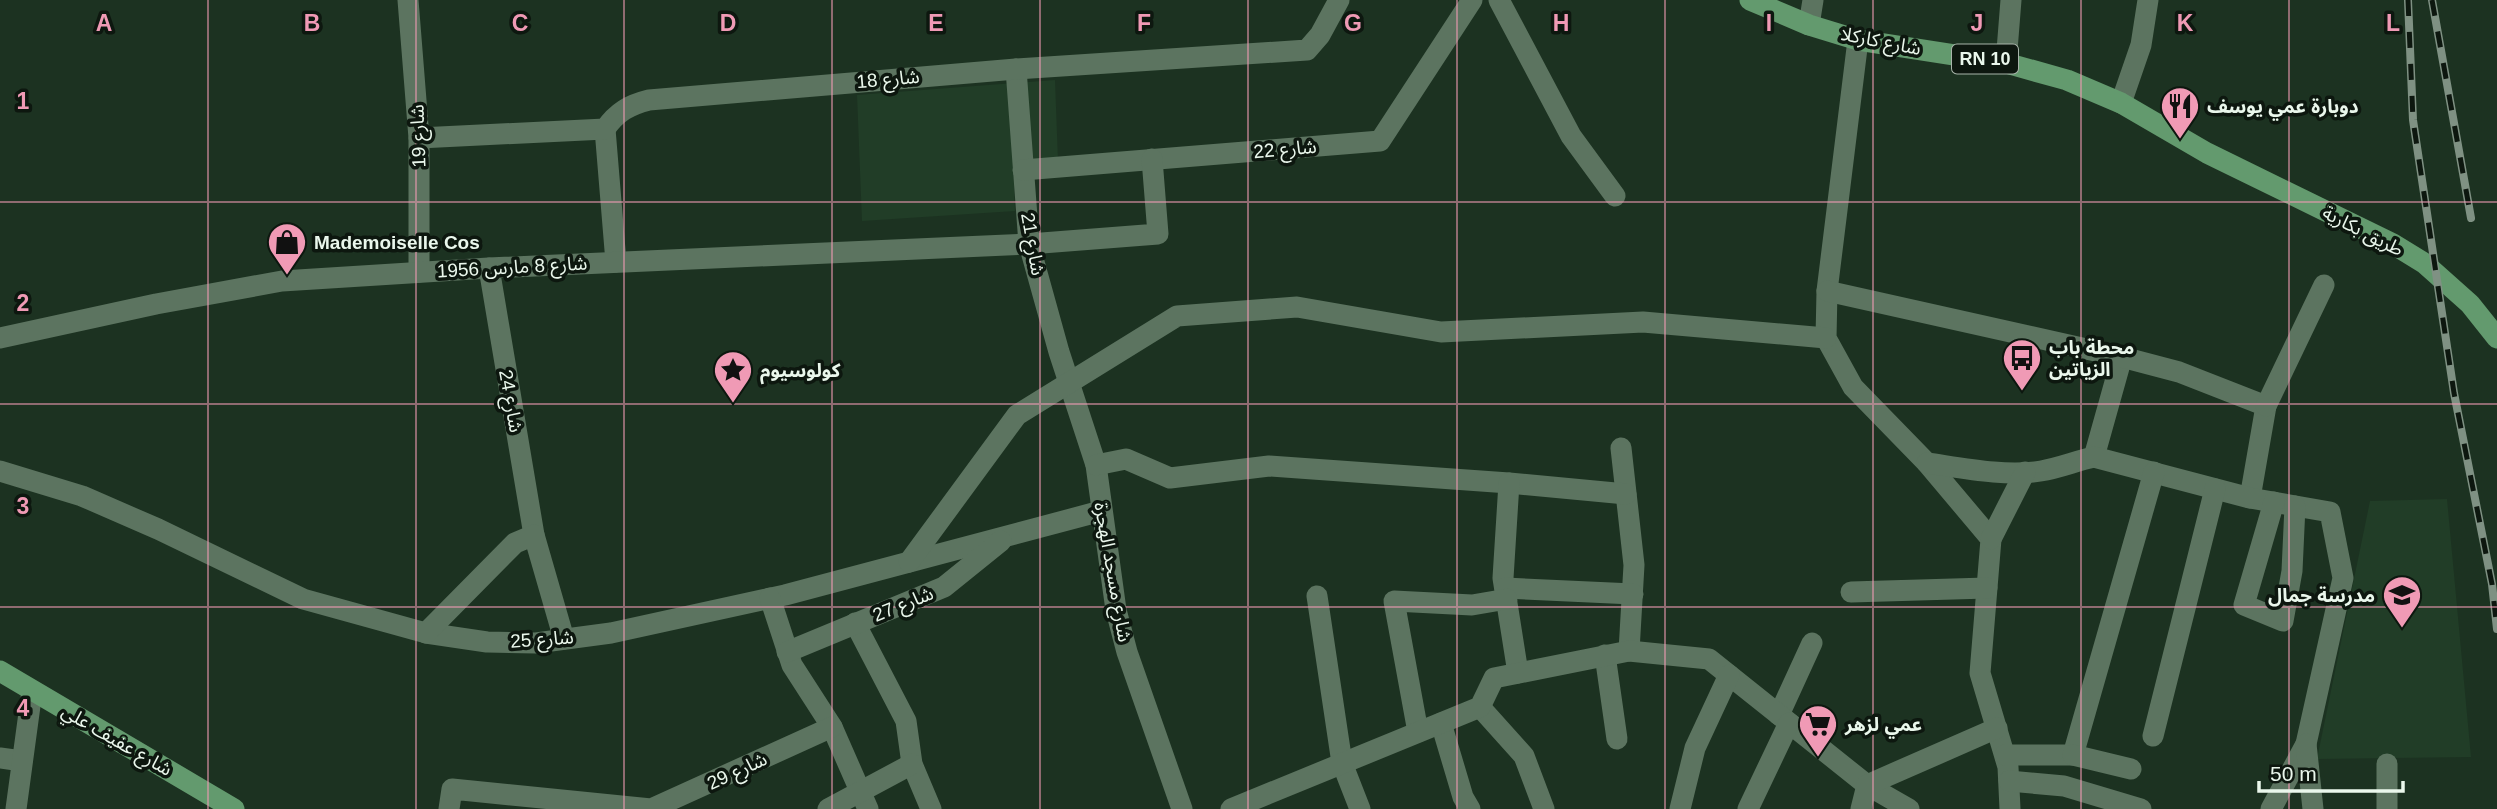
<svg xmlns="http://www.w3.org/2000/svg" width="2497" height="809" font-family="Arial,'Noto Sans Arabic',sans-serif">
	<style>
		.built { fill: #213d27 }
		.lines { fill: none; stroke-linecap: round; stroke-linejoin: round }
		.minor { stroke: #5c7460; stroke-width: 21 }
		.major { stroke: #639a6e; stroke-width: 21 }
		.rail-casing { stroke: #7f9183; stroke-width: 8 }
		.rail { stroke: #0d170f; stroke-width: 5; stroke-dasharray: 16; stroke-linecap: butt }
		.grid { fill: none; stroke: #f09ab5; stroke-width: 2; stroke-opacity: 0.55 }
		.labels { text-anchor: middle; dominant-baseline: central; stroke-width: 7; stroke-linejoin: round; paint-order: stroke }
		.shield { fill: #0d170f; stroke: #a8b4aa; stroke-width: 2 }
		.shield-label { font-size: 18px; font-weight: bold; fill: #eaf7ec }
		.street-label { font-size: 19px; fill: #eaf7ec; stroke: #0d170f }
		.poi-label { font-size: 19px; font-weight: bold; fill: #eaf7ec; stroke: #0d170f; text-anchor: start }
		.grid-label { font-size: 23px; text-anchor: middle; font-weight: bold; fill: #f09ab5; stroke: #0d170f; stroke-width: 7; stroke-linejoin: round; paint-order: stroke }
	</style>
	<rect width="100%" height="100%" fill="#1c3221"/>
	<g class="built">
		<path d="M1055,80l3,81 -45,-1 2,51 -153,10 -5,-126z"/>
		<path d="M2447,499l24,258 -154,2 53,-258z"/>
	</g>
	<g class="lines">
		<g class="minor">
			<path d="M408,0l11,138v134"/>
			<path d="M1499,0l72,136 44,60"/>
			<path d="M1809,25l4,-25"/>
			<path d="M1858,40l-31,251 -1,47 27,49 74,76 64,76 -11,134 28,94 2,42"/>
			<path d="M2006,63l5,-63"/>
			<path d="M1016,69l13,175 30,108 37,113 20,145 11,42 55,157"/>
			<path d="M2121,103l20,-58 7,-45"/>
			<path d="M605,129l11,133"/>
			<path d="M419,138l186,-9c12,-17 24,-24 44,-29l367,-31 291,-19 13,-15 19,-35"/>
			<path d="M1023,170l357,-29 92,-141"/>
			<path d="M489,268l45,267"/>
			<path d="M1827,291l295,66 -28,100c-18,4 -35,11 -53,14 -35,6 -79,-3 -114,-8"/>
			<path d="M0,338l156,-34 126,-23 207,-13 540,-24 129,-10 -6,-75"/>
			<path d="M2122,357l57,15 87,34 -16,92"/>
			<path d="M2266,406l58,-121"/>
			<path d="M1621,448l13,117 -5,86"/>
			<path d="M2094,457l156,41 80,14 13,66 -37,166 -35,65"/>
			<path d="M1096,465l30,-6 44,19 99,-12 240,17 117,11"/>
			<path d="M0,471l82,25 76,33 145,70 123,34 61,9 49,1 75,-10 174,-38 316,-84"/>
			<path d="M1509,483l-6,95 15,95"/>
			<path d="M2274,502l-30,103 39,16 9,-50 3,-65"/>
			<path d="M1991,539l34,-67"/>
			<path d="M909,562l108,-147 160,-99 120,-9 144,25 202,-10 183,16"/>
			<path d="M1505,588l128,6"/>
			<path d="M1851,592l136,-4"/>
			<path d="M1317,596l25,167 18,46"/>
			<path d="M770,598l22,67 40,62 36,82"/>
			<path d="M855,623l51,98 6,43 19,45"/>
			<path d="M426,633l89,-90 19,-8 30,104"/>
			<path d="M787,652l157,-65 57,-46"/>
			<path d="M1605,655l12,84"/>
			<path d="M1480,707l44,49 20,53"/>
			<path d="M1779,715l33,-72"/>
			<path d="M1441,723l22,74 7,12"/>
			<path d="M1418,732l-24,-131 78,4 35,-6"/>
			<path d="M2153,736l62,-247"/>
			<path d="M2306,744l7,65"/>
			<path d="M2005,755h68l81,-283"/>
			<path d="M2073,755l58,14"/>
			<path d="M0,758l22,3"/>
			<path d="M2387,764v45"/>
			<path d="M2009,781l55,5 77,23"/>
			<path d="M16,809l16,-118"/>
			<path d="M449,809l3,-20 199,20 181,-82"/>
			<path d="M828,809l84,-45"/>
			<path d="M1231,809l249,-102 14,-29 135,-27 80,8 158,126 42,24"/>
			<path d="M1680,809l15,-61 34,-73"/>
			<path d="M1748,809l41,-86"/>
			<path d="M1861,809l6,-24 130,-57"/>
		</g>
		<g class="major">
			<path d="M1750,0l59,25 49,15 148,23 61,17 54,23 86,50 186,91 31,19 46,41 27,34"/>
			<path d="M0,671l234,138"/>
		</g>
		<g class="rail-casing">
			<g id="rail">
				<path d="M2408,0l5,120 41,273 38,191 5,45"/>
				<path d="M2432,0l39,218"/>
			</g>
		</g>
		<use href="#rail" class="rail"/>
	</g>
	<path class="grid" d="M208,0v809M416,0v809M624,0v809M832,0v809M1040,0v809M1248,0v809M1457,0v809M1665,0v809M1873,0v809M2081,0v809M2289,0v809M0,202h2497M0,404h2497M0,607h2497"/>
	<defs>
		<g id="restaurant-pin" transform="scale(2.0125)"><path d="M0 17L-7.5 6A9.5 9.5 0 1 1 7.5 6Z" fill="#f09ab5" stroke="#0d170f"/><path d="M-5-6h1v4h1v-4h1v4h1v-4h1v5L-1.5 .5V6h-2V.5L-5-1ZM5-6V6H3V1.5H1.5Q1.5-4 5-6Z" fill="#111"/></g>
		<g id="shop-pin" transform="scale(2.0125)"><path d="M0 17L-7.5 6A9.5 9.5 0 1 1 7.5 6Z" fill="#f09ab5" stroke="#0d170f"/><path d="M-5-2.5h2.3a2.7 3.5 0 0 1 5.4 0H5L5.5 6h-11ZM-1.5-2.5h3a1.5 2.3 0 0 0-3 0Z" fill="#111"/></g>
		<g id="bus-pin" transform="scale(2.0125)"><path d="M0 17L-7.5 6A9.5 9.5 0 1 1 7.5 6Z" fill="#f09ab5" stroke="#0d170f"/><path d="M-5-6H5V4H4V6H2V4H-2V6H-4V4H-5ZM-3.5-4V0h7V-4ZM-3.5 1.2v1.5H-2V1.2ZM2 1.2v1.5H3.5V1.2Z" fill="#111"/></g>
		<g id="sight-pin" transform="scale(2.0125)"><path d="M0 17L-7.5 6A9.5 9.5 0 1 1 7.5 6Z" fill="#f09ab5" stroke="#0d170f"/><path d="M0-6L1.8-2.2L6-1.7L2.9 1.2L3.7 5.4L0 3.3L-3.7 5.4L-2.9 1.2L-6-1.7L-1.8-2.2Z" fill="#111"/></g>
		<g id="school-pin" transform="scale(2.0125)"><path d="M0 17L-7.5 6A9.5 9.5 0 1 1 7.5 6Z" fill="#f09ab5" stroke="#0d170f"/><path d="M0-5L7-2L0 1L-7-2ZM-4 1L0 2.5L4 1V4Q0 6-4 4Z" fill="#111"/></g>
		<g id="supermarket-pin" transform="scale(2.0125)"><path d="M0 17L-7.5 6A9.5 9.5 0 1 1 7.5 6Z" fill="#f09ab5" stroke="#0d170f"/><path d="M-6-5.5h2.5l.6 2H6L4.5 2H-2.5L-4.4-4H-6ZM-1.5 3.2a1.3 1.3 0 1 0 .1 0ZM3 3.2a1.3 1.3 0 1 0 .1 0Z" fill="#111"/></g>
	</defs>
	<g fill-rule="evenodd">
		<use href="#restaurant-pin" x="2180" y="106"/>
		<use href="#shop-pin" x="287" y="242"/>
		<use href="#bus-pin" x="2022" y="358"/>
		<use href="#sight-pin" x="733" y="370"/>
		<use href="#school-pin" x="2402" y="595"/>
		<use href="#supermarket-pin" x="1818" y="724"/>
	</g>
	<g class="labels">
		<rect class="shield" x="1952" y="44.5" width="66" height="29" rx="5"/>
		<g class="shield-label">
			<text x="1985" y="59">RN 10</text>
		</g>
		<g class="street-label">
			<text transform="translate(1881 41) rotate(11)">شارع كاركلا</text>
			<text transform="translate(888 79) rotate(-5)">شارع 18</text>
			<text transform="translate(418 136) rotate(-92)">شارع 19</text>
			<text transform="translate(1285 149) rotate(-5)">شارع 22</text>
			<text transform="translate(2363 231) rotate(27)">طريق بكارية</text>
			<text transform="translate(1033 244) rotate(80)">شارع 21</text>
			<text transform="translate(512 267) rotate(-3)">شارع 8 مارس 1956</text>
			<text transform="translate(511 401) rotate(80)">شارع 24</text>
			<text transform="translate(1113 572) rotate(80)">شارع مسجد الهجرة</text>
			<text transform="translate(903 604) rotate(-22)">شارع 27</text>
			<text transform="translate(542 639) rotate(-4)">شارع 25</text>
			<text transform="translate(117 740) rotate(30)">شارع عفيف علي</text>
			<text transform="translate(737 771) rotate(-25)">شارع 29</text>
		</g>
		<g class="poi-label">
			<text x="2207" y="106">دوبارة عمي يوسف</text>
			<text x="314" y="242">Mademoiselle Cos</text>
			<text x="2049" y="347">محطة باب<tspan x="2049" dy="22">الزياتين</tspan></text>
			<text x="760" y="370">كولوسيوم</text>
			<text x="2375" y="595" text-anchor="end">مدرسة جمال</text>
			<text x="1845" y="724">عمي لزهر</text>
		</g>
	</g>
	<g class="grid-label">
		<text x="104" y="31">A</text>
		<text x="312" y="31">B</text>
		<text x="520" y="31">C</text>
		<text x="728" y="31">D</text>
		<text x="936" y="31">E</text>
		<text x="1144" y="31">F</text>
		<text x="1353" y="31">G</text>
		<text x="1561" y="31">H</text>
		<text x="1769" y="31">I</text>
		<text x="1977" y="31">J</text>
		<text x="2185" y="31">K</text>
		<text x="2393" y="31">L</text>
		<text x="23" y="109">1</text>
		<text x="23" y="311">2</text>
		<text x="23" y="514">3</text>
		<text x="23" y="716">4</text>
	</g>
	<path d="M2259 781v10h144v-10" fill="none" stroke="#eaf7ec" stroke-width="3.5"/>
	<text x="2270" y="781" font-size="21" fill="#eaf7ec" stroke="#0d170f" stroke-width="5" paint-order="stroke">50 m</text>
</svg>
